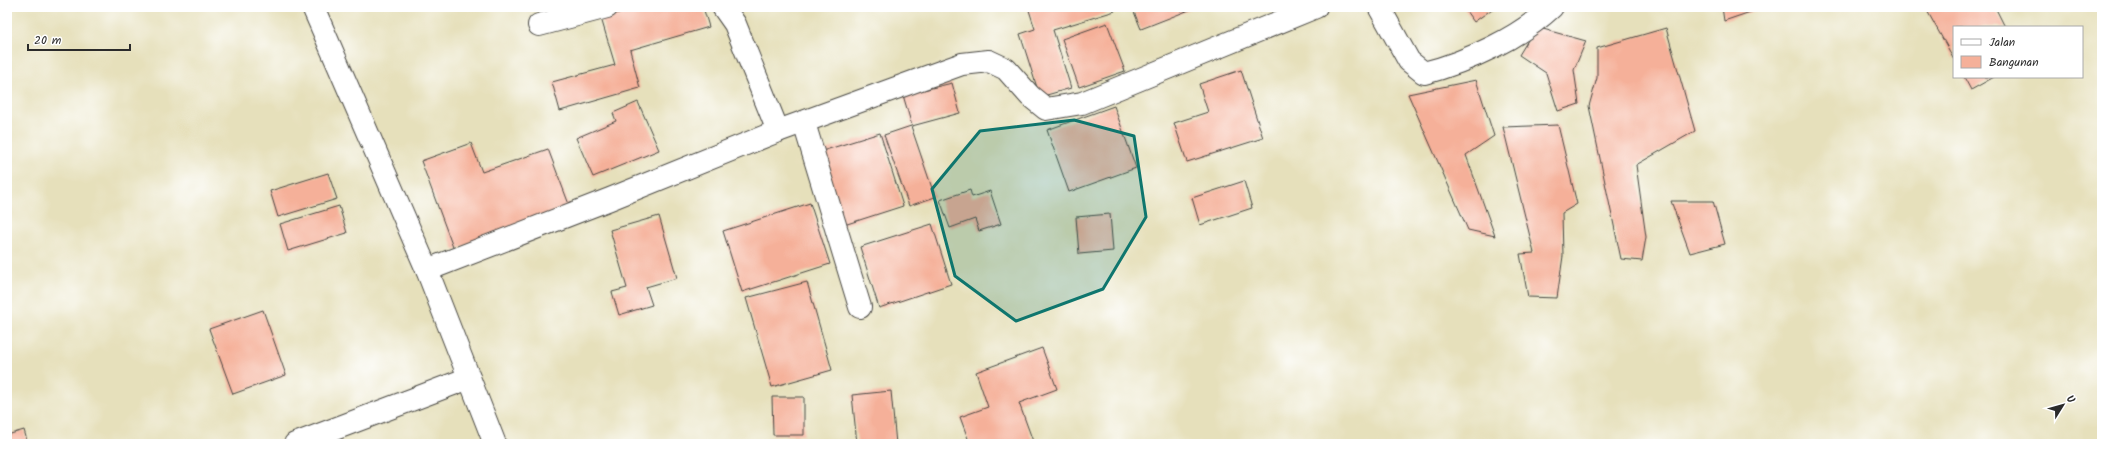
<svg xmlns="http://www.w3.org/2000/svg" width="2109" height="451" font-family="Kalam,sans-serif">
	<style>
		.building { fill: #f5b099 }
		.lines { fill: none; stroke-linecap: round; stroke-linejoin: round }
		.minor-casing { stroke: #474641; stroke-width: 24 }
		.minor { stroke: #fff; stroke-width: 22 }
		.marked { fill: #0f766e; fill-opacity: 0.2; stroke: #0f766e; stroke-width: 3; stroke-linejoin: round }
	</style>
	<rect width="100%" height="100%" fill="#fff"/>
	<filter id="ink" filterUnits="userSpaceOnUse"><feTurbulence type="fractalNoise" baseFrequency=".025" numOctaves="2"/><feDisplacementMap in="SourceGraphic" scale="8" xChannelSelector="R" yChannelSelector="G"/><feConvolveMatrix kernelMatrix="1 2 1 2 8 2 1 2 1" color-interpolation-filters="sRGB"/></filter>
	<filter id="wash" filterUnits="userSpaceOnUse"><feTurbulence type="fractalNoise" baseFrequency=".012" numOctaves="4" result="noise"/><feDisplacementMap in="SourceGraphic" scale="16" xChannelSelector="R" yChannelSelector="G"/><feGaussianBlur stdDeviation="0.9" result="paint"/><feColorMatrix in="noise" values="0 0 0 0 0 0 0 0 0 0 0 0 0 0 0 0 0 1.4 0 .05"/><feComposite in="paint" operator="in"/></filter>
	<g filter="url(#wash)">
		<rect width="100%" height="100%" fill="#e6e0bb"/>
		<g id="blocks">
			<g class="building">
				<path d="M639,7h64l6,20 -79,23 10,38 -80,23 -8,-29 63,-17 -14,-47z"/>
				<path d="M1028,7h85l2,4 -62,19 18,58 -31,9 -20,-63 15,-5z"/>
				<path d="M1132,7h65l-56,22z"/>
				<path d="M1463,7h32l-21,15z"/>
				<path d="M1722,7h43l-41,14z"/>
				<path d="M1925,7h70l10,20h-51v32z"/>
				<path d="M1107,23l18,48 -46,16 -17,-48z"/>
				<path d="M1536,27l50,14 -12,29 5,34 -21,7 -12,-38 -27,-18z"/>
				<path d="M1666,28l29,103 -59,34 10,72 -4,24 -21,-2 -32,-153 8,-28v-30z"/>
				<path d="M1241,70l22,68 -76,24 -13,-39 34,-11 -9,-28z"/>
				<path d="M1964,77h30l-23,13z"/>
				<path d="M1476,80l18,56 -28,19 29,81 -27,-6 -60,-136z"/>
				<path d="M952,83l8,30 -48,13 -9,-31z"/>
				<path d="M638,102l21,48 -66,27 -17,-39 40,-17 -3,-8z"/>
				<path d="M1114,106l22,62 -67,24 -22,-62z"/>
				<path d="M1558,125l19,79 -15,9 1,43 -6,42 -29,-1 -8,-43 14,-1 -31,-126z"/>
				<path d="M911,126l24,71 -26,9 -25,-71z"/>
				<path d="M880,133l23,73 -62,20 -22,-74z"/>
				<path d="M471,143l11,29 66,-23 22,58 -116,43 -33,-89z"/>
				<path d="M328,173l9,26 -59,18 -8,-26z"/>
				<path d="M1244,181l8,27 -52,17 -8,-27z"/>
				<path d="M970,190l2,7 18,-6 11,33 -22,7 -4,-12 -25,9 -10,-28z"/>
				<path d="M1671,201h42l12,43 -35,9z"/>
				<path d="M810,203l20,61 -88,28 -19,-61z"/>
				<path d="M339,206l8,27 -59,18 -8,-27z"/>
				<path d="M1110,214l3,37 -34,3 -3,-37z"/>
				<path d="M659,216l18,62 -31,9 6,18 -33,10 -7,-23 15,-4 -17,-58z"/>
				<path d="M932,224l19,60 -72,24 -19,-61z"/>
				<path d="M807,282l25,88 -60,17 -26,-89z"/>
				<path d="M263,310l23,65 -53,19 -24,-65z"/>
				<path d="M1042,348l15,41 -38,14 15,41h-64l-10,-27 28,-10 -12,-35z"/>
				<path d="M891,391l5,53h-39l-5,-49z"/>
				<path d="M772,397h32v38h-31z"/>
				<path d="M24,430l4,14h-21v-9z"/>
			</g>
		</g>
	</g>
	<g filter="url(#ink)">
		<use href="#blocks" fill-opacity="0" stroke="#474641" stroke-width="1"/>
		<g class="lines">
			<g class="minor-casing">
				<g id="minor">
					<path d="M313,7l114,263 68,174"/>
					<path d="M723,7l12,17 43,107"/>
					<path d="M1379,7l30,54 15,12c43,-11 95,-35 128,-66"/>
					<path d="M539,25l68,-18"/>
					<path d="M804,123l56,184"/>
					<path d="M427,270l183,-71 168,-68 184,-67 27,-3 17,8 24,27 16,13 36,-6 234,-96"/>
					<path d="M295,444l174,-66"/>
				</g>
			</g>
			<use href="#minor" class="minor"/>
		</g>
	</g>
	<path class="marked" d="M1074,120l60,16 12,81 -43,72 -87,32 -61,-45 -23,-87 48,-58z"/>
	<rect width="2109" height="451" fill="none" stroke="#fff" stroke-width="24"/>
	<rect x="1953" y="26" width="130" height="52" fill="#ffffff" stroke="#aaaaaa"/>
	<rect x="1961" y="39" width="20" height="6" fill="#ffffff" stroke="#aaaaaa"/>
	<text x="1989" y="46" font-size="12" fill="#2b2b2b">Jalan</text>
	<rect x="1961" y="56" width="20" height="12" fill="#f5b099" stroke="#aaaaaa"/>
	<text x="1989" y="66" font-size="12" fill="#2b2b2b">Bangunan</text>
	<g transform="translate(2063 405) rotate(53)" stroke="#ffffff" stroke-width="3" paint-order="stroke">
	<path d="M0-3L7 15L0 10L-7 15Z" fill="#2b2b2b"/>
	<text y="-6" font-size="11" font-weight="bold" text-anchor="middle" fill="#2b2b2b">U</text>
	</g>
	<path d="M28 44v6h102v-6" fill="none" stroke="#2b2b2b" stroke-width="2"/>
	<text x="34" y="44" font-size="12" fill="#2b2b2b" stroke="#ffffff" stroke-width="3" paint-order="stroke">20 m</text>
</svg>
